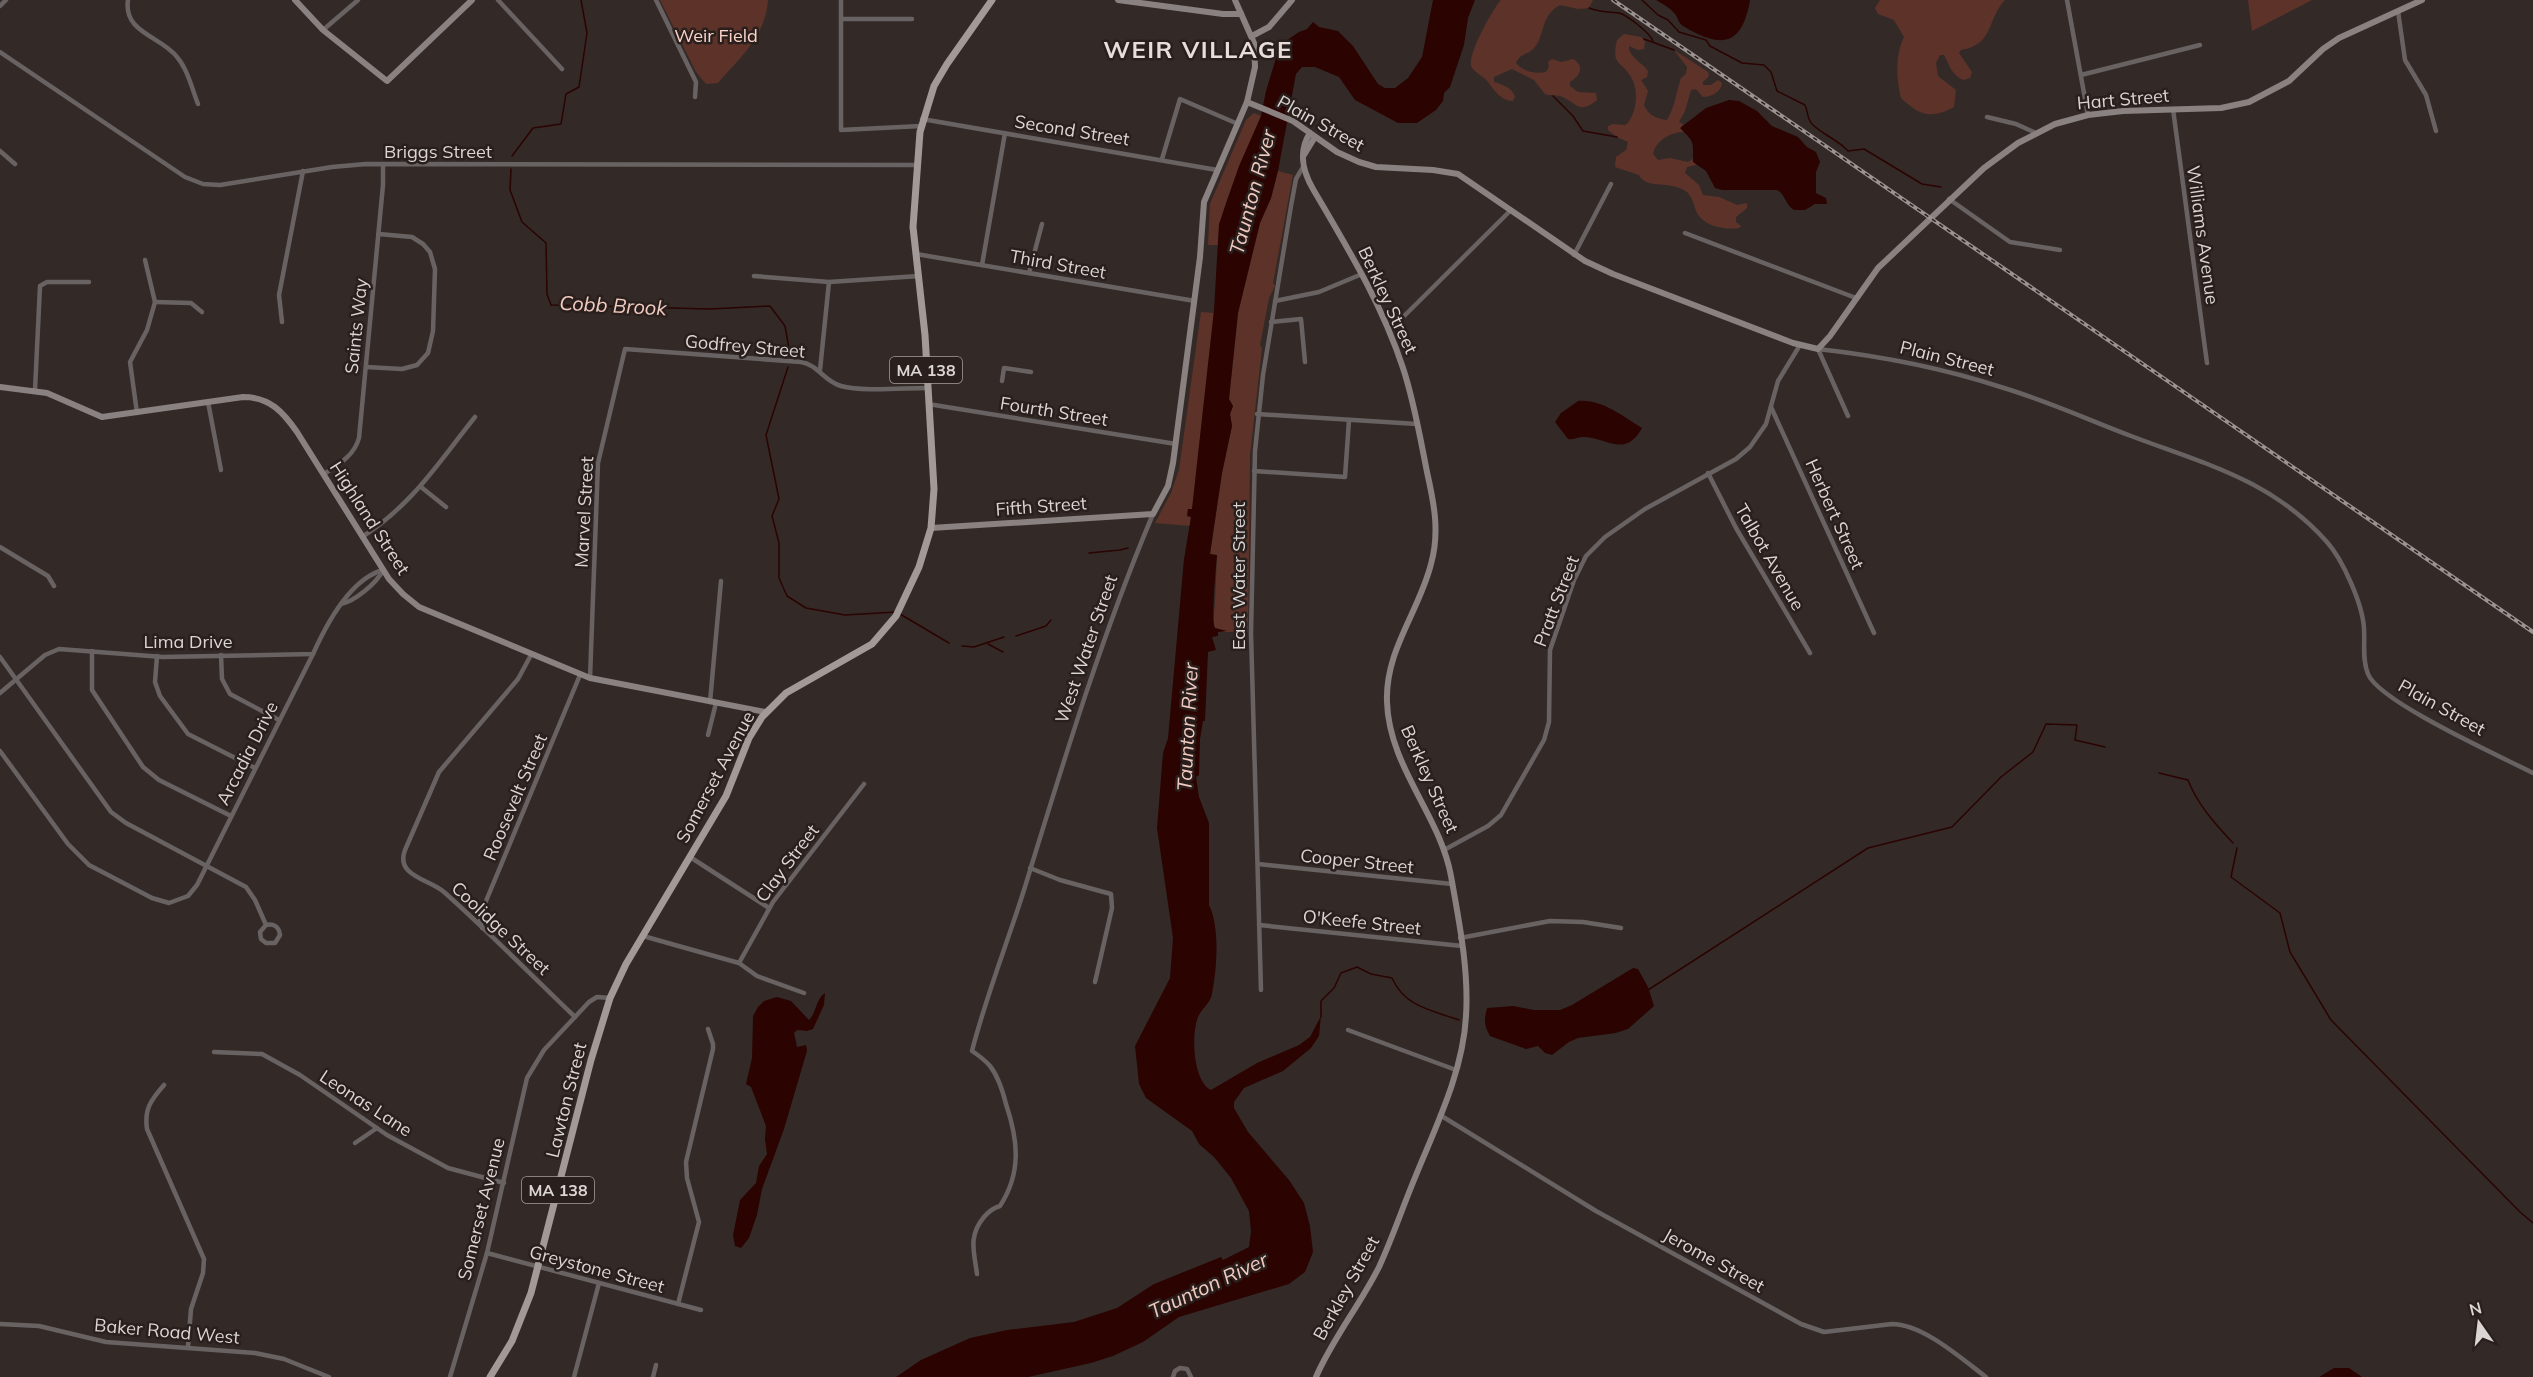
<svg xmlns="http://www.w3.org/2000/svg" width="2533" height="1377" font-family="Mulish,sans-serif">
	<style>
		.green { fill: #5d3329 }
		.water { fill: #2b0300 }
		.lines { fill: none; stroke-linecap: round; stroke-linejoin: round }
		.stream { stroke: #2b0300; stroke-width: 1.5 }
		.street { stroke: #686362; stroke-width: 4.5 }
		.secondary { stroke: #898280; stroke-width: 6 }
		.primary { stroke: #a39997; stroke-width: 7 }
		.rail-casing { stroke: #9a9391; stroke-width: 4 }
		.rail { stroke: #29201e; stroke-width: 1.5; stroke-dasharray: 4.5; stroke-linecap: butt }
		.labels { text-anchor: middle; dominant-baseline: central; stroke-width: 5; stroke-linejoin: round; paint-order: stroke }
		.shield { fill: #29201e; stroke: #a69f9d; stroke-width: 1.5 }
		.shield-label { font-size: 16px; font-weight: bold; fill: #dbd5d3 }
		.park-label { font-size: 18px; fill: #fbd3c9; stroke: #29201e }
		.street-label { font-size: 18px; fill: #dbd5d3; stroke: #29201e }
		.water-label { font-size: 20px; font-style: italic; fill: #f2cac0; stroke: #29201e }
		.district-label { font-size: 24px; font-weight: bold; letter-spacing: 1.5px; fill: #e9ddda; stroke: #29201e }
	</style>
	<rect width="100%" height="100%" fill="#332a28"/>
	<g class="green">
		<path d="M660,0h108c-2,35 -28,58 -50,83l-12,1 -10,-12z"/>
		<path d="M1501,0h92l-4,8 -11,1 -18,-4c-20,10 -15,32 -26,43 -6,7 -14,5 -18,15 7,9 20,11 30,9l3,-5 -1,-5 4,-3 9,3 12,-3c12,7 7,17 -3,23v4l8,6 18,1 1,7c-19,16 -21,1 -37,-4 -5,-1 -10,0 -15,-2l-11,-14 -22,-11 -18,8v5c9,3 17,5 21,14l-2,5c-12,0 -18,-10 -25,-19 -4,-6 -16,-10 -17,-17 -2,-13 21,-55 30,-65z"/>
		<path d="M1880,0h125c-19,20 -10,44 -44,50l-2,3 13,19 -2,6 -7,2c-12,-6 -13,-14 -19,-25h-4l-4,8 2,13 18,14 -2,17c-23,12 -34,9 -53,-9 -5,-20 -6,-43 3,-61l-10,-17 -16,-6 -3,-6z"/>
		<path d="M2248,0h64l-60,31z"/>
		<path d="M1624,34l17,3 4,5 -1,7 -6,1 -9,-4v4c4,9 13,13 19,21l-1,6 -6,3 7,11 -4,14c4,10 13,14 23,15 8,-13 9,-27 14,-42l5,-4 1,-7 -13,-17 34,22 1,4 -6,6v3h8l7,-5 4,3c-1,9 -11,14 -19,14l-7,-8 -5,1 -6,21 -6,11 4,2 -2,5 3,3c-13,0 -28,8 -31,22l5,6 12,-2 18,4 5,-3 3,6 -9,2 -2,6 14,12 4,10 16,2 18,8 10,-2v5l-11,9v5l5,4 -2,2c-11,2 -32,-1 -40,-12 -7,-10 -4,-21 -17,-27 -16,-8 -36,0 -43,-14l-24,-8 1,-10 10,-7 2,-8 -11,-5 -9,-7v-4l5,-2 12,1 3,-2c9,-13 11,-32 3,-46 -10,-17 -20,-11 -14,-37z"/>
		<path d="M1254,113l7,3c-15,43 -41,83 -43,129h-10l2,-41 36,-84z"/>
		<path d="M1278,171l15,4 -20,108 2,3 -6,12 -9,47 2,3 -12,107 -2,177h-30l7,-1 -10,-3 -3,-6c4,-8 4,-54 5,-66l-7,-2 12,-81 10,-47 -2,-12 3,-8 -4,-7 9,-86 22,-90 11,-25z"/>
		<path d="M1201,312l13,1 -22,197 -4,-1 -1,7 4,1 -1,9 -35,-3 16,-30 8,-23z"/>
	</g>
	<g class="water">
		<path d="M1433,0h42l-7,18 -4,27 -14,42 -6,6 -1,8 -7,9 -19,13h-19l-43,-23 -16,-23 -24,-10h-13l-6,7 -18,97 -7,27 -11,25 -22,90 -9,86 4,7 -3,8 2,12 -10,47 -12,81 7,1c-1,14 -6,66 -2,73l12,3 -9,1v4l-6,1 4,13 -8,2 -3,69h-2l-3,18 -1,36 -3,2 3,20 10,26v82c11,22 8,62 3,89 -2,10 -11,15 -14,23 -7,17 -5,65 13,73l46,-27 42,-18 11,-8 11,-21 -2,20 -8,12 -28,23 -39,17 -10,14v6l14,24 41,48 15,23 6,23 3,26 -8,20 -16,12 -110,33 -36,25 -30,14 -22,7 -63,14h-132l25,-17 49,-22 37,-8 67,-8 43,-14 37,-24 67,-27 2,3 26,-13 2,-16 -2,-20 -18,-33 -17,-21 -15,-13 -7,-13 -46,-33 -7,-14 -4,-38 35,-68 3,-40 -16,-110 6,-75 5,-15 16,-179 7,-42 -4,-1 1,-7h4l22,-199 5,-86 20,-58 22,-50 5,-25 14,-46 19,-13 8,-3 6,-7 6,5 19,4 15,15 25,38 7,4h10l13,-10 14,-21z"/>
		<path d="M1656,0h94c-8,48 -30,48 -67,26 -4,-2 -5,-8 -8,-12 -5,-6 -12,-10 -19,-14z"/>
		<path d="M1729,100l10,1 18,10 15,15 26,11 9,10 9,5 4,10 -4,10v21l10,5 1,6h-12l-10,6h-11c-9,-5 -8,-15 -17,-20h-55l-7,-2 -9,-17 -13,-9c0,-21 2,-19 -13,-34l26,-20z"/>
		<path d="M1578,401c24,-2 44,15 64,27 -17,31 -35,9 -59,9 -5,0 -9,3 -15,2l-13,-17 6,-9z"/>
		<path d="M1633,968l5,1 10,18 6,19 -26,23 -12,4 -38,5 -9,4 -17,13 -7,-2 -7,-7 -12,3 -36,-13c-6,-10 -6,-16 -3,-28l26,-2 21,4h26l12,-5z"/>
		<path d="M825,993l-1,12 -11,24 -6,2 -10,-1 -3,3 3,14 9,-2 1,6 -23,78 -22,60 -5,26 -8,23 -8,10 -6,-2 -2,-11 7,-35 16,-17 3,-17 8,-12 -2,-15 1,-13 -15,-39 -5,-3 6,-26 1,-42 5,-9 6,-6 13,-4 14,4 18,19c8,-8 6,-20 16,-27z"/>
		<path d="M2334,1368h15l13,9h-43z"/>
	</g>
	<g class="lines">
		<g class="stream">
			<path d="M1642,0l16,15 10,5 11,12 27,8 4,6 32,17 22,2 7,7 6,19 28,14c3,6 2,14 7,19 11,11 25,15 36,27l16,-2 58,35 19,3"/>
			<path d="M1589,8c10,4 20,4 30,5 8,2 31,20 34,28"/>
			<path d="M1644,39l30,11"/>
			<path d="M1553,96l20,20 10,15 34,6"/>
			<path d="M512,156l21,-28 28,-4 5,-30 13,-7 8,-54 -6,-33"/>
			<path d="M511,169l-1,21 12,32 24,21 1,51 4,11 159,4 60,-3 15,20 5,28"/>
			<path d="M788,367l-22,68 13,64 -7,17 7,27v35l8,18 19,12 39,7 51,-3"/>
			<path d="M1089,553l31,-3 8,-2"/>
			<path d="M900,614l49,29"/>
			<path d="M1016,636l30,-10 5,-6"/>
			<path d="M988,644l15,8"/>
			<path d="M962,646l12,1 30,-10"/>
			<path d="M2159,773l29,7c9,24 28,45 45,63"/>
			<path d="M2237,848l-6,29 49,36 10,39 41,68 189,192 13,11"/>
			<path d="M1648,990l220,-142 84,-21 49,-50 32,-25 13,-28 31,1 -2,15 30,7"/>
			<path d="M1321,1017v-16l13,-13 7,-15 16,-6 14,7 21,4c13,29 39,32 67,42"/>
		</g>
		<g class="street">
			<path d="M128,0c-5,33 33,36 49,57 11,13 15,32 21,47"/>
			<path d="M498,0l64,69"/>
			<path d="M656,0l40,82 -1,15"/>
			<path d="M841,0v130l80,-4"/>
			<path d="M2067,0l21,115"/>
			<path d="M0,6l6,-6"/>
			<path d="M2398,11l7,49 21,35 10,36"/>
			<path d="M841,19h71"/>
			<path d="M323,30l35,-30"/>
			<path d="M0,52l185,125 18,7 17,1 112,-18 34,-3 551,1"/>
			<path d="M2081,75l119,-30"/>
			<path d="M2173,109l34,254"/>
			<path d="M1987,117l29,7 20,9"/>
			<path d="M922,119l295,51"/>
			<path d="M0,151l15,13"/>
			<path d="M1162,159l18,-60 58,25"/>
			<path d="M1949,199l61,43 50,8"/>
			<path d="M1685,233l171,65"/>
			<path d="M916,254l279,47"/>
			<path d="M1574,255l37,-71"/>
			<path d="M982,265l23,-132"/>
			<path d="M1029,273l13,-49"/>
			<path d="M754,276l75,6 90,-6"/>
			<path d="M1275,301l44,-9 43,-18"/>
			<path d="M155,302l36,1 11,9"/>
			<path d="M282,322l-3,-27 24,-124"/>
			<path d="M1271,322l30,-3 4,43"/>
			<path d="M1389,331l122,-121"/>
			<path d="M366,367l36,2 15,-4 11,-12 5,-22 2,-62 -5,-17 -7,-8 -11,-7 -33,-3"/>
			<path d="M820,370l9,-88"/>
			<path d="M1002,381l2,-13 27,4"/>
			<path d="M35,390l5,-104 7,-4h42"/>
			<path d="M208,402l13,68"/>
			<path d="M928,404l248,40"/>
			<path d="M1771,407l103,226"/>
			<path d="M137,413l-7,-51 17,-32 8,-28 -10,-42"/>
			<path d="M1257,414l160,10"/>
			<path d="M1848,416l-30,-67c63,7 125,19 186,39 43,13 85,32 127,48 74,28 141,44 196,106 16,18 36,63 37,87 1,14 -2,31 4,45 11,28 134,83 165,99"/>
			<path d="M1254,471l91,6 4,-57"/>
			<path d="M1708,473l28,55 74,125"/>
			<path d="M324,474c15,-10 30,-18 35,-36l24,-253v-21"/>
			<path d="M421,487l25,20"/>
			<path d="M362,537c51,-33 76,-74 113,-120"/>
			<path d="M0,547l48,29 6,10"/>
			<path d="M341,604c14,-3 36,-21 42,-34"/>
			<path d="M92,651v39l51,77 16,13 72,36"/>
			<path d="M221,655l1,24 8,15 49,26"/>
			<path d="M531,655l-13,24 -79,93 -34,78c-10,26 24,29 39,42 45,40 87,83 131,125"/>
			<path d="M157,656l-2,26 5,14 28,38 67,34"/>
			<path d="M0,657l111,155 15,11 120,64 9,13 11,25c8,-2 13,2 14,10l-5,8h-9l-5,-4 -1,-7 6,-7"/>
			<path d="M590,678l8,-215 27,-114 176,13c17,3 24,20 40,24 21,6 62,2 86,2"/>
			<path d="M0,693l45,-38 14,-6 104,8 150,-3c13,-29 37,-75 70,-84"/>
			<path d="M710,702l11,-121"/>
			<path d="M708,735l8,-32"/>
			<path d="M0,751l68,93 21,21 63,33 17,5 19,-7 9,-11 116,-231"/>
			<path d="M1444,850l44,-24 13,-11 43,-75 5,-18 1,-72 24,-70 12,-24 19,-19 40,-28 91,-50 14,-12 16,-23 12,-43 22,-36"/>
			<path d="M690,857l79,51"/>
			<path d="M1258,864l194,20"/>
			<path d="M1030,868l30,12 51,14 1,14 -17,74"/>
			<path d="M1259,925l203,21"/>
			<path d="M482,928l-2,-7 1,-8 99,-238"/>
			<path d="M643,936l96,27 18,13 47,17"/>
			<path d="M1460,938l90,-17 33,1 38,6"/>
			<path d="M739,963l34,-61 91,-118"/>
			<path d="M1261,990l-10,-357 4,-182 8,-76 28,-169 5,-27 7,-12"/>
			<path d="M1348,1030l108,40"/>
			<path d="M214,1052l48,2 38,21 87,60 61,33 56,15"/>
			<path d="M164,1085c-13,15 -20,24 -17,44l57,130 -1,14 -12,36 -3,38"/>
			<path d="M1440,1115l156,96 205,113 23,8 68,-8c31,0 70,35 94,53"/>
			<path d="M355,1143l22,-15"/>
			<path d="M487,1253l214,57"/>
			<path d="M977,1274c-3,-23 -9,-38 7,-57 5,-6 9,-9 16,-11 22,-34 18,-66 6,-102 -3,-12 -8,-28 -16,-38 -5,-6 -12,-11 -18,-15 14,-55 35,-107 52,-161 39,-127 77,-253 129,-376"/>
			<path d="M678,1304l21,-82 -12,-44 -1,-16 27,-113v-5l-5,-15"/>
			<path d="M0,1324l39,2 67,16 149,11 29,6 45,18"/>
			<path d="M450,1377l37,-124 40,-175 17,-28 45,-48 8,-5 13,1"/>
			<path d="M574,1377l25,-94"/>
			<path d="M653,1377l3,-12"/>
			<path d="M1173,1377l2,-6 5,-3 7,1 4,8"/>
		</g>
		<g class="secondary">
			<path d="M295,0l28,30 64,51 85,-81"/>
			<path d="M1118,0l105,14h18"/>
			<path d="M1252,36l17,-9 23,-27"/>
			<path d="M1247,102l46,19 44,31 22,10 17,5 57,3 25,4 127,87 28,13 180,69 25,6 12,-13 48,-68 106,-100 34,-25 37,-19 33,-9 35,-4 98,-3 28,-6 40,-21 34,-32 16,-11 83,-38"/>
			<path d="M1310,133c-12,18 -7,39 3,56 34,58 69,115 90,179 11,33 17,69 24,104 7,31 13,60 4,92 -12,48 -46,86 -44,138 2,65 53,113 64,174 8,45 18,94 15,140 -3,57 -31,112 -52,164 -12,29 -22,59 -35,87 -19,38 -46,71 -63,110"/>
			<path d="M1304,155l11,-18"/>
			<path d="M0,387l47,6 55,24 141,-20c27,0 40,15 54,35l92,147 14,15 16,13 171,71 175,34"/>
			<path d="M931,528l222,-14 15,-28 5,-23 27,-206 4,-55 43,-100 8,-35 -1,-24 -19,-43"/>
		</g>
		<path class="primary" d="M490,1377l22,-36 19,-48 60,-233 19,-62 16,-34 100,-168 23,-58 13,-21 24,-24 86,-49 24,-28 23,-49 12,-39 3,-39 -9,-154 -12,-108 7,-95 14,-46 13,-22 45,-64"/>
		<g class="rail-casing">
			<path id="rail" d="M1613,0l920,632"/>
		</g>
		<use href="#rail" class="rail"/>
	</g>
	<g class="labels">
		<g class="shield">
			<rect x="890" y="357" width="72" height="26" rx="4.5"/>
			<rect x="522" y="1177" width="72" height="26" rx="4.5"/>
		</g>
		<g class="shield-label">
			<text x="926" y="370">MA 138</text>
			<text x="558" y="1190">MA 138</text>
		</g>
		<g class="park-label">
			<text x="716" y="35">Weir Field</text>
		</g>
		<g class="street-label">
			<text transform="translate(2123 99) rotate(-5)">Hart Street</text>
			<text transform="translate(1321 123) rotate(29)">Plain Street</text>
			<text transform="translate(1072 130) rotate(9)">Second Street</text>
			<text x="438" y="151">Briggs Street</text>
			<text transform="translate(2203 235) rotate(82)">Williams Avenue</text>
			<text transform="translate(1058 264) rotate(10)">Third Street</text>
			<text transform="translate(1388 300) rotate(65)">Berkley Street</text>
			<text transform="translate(356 326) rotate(-84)">Saints Way</text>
			<text transform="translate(745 346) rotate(5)">Godfrey Street</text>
			<text transform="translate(1947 358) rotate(14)">Plain Street</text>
			<text transform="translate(1054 411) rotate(9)">Fourth Street</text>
			<text transform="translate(1041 506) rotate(-4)">Fifth Street</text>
			<text transform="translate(584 512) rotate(-87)">Marvel Street</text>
			<text transform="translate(1835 514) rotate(66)">Herbert Street</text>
			<text transform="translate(370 518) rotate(57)">Highland Street</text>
			<text transform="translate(1770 557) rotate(60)">Talbot Avenue</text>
			<text transform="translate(1238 576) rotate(-90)">East Water Street</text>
			<text transform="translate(1556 601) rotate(-69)">Pratt Street</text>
			<text x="188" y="641">Lima Drive</text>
			<text transform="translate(1086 649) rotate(-71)">West Water Street</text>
			<text transform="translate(2442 707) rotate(29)">Plain Street</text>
			<text transform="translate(247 753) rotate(-63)">Arcadia Drive</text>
			<text transform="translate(715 777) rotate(-62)">Somerset Avenue</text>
			<text transform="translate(1430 779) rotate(66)">Berkley Street</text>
			<text transform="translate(515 797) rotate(-67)">Roosevelt Street</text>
			<text transform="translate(1357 861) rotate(6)">Cooper Street</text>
			<text transform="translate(787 863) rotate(-53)">Clay Street</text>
			<text transform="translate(1362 922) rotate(6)">O'Keefe Street</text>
			<text transform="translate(501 928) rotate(43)">Coolidge Street</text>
			<text transform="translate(566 1100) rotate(-76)">Lawton Street</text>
			<text transform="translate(366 1103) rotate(33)">Leonas Lane</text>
			<text transform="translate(481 1209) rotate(-76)">Somerset Avenue</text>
			<text transform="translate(1714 1260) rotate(29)">Jerome Street</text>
			<text transform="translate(597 1269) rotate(15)">Greystone Street</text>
			<text transform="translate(1346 1288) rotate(-61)">Berkley Street</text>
			<text transform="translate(167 1331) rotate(5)">Baker Road West</text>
		</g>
		<g class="water-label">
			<text transform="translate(1252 192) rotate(-75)">Taunton River</text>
			<text transform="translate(613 305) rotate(3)">Cobb Brook</text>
			<text transform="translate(1187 727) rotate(-87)">Taunton River</text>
			<text transform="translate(1208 1285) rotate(-25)">Taunton River</text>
		</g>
		<g class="district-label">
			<text x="1198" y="49">WEIR VILLAGE</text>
		</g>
	</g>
	<g transform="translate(2479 1323) rotate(346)" stroke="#29201e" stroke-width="4.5" paint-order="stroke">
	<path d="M0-4.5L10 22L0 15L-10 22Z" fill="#dbd5d3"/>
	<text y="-9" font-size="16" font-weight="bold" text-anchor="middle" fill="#dbd5d3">N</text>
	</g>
</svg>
